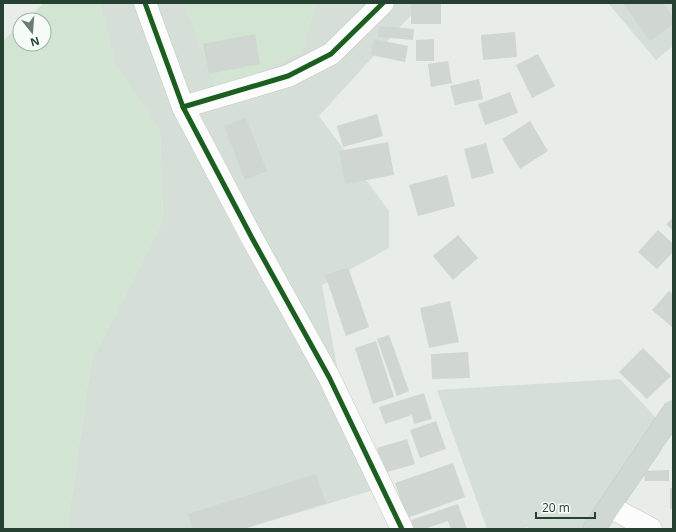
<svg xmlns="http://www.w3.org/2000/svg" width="676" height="532" font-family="'Open Sans',sans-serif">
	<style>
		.built { fill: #d6ded8 }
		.green { fill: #d1e5d2 }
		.building { fill: #d0d6d2 }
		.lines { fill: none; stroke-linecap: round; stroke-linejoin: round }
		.minor-casing { stroke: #c5cac6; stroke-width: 23 }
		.major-casing { stroke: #c3cbc6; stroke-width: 23 }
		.minor { stroke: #fcfcfc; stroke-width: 22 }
		.major { stroke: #cfd8d3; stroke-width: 22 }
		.cycleway-casing { stroke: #f7fbf8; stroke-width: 8 }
		.cycleway { stroke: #1b5e20; stroke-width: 5 }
	</style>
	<rect width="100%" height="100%" fill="#e8ede9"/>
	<g class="built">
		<path d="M100,3h85l32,88 85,-39 13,-49h107l-103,113 70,95v37l-67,37 21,114 34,90 -133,40h-177l24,-167 72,-142 -3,-89 -45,-67z"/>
		<path d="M608,3h65v43l-17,14z"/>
		<path d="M620,379l38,41 -72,109h-57l-2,-2 -4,2h-36l-50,-139z"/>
	</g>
	<g class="green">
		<path d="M44,3h56l15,61 45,67 3,89 -72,142 -24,167h-64v-488l17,-16v19h24v-24h-18z"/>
		<path d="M185,3h130l-13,49 -85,40z"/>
	</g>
	<g class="building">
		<rect x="411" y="3" width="30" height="21"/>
		<path d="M623,3h40l10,14v7l-23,17z"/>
		<path d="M379,26l35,3 -1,11 -35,-3z"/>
		<path d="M515,32l2,25 -34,3 -2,-25z"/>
		<path d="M255,34l5,30 -51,10 -6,-30z"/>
		<path d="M374,39l34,7 -3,16 -34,-7z"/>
		<path d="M434,39v22h-18v-21z"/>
		<path d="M538,54l17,32 -23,12 -16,-33z"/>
		<path d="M448,61l4,22 -21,4 -3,-23z"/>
		<path d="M479,79l4,20 -28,6 -5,-19z"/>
		<path d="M510,92l8,21 -33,12 -7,-21z"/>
		<path d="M377,114l6,22 -40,11 -6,-21z"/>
		<path d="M246,118l21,53 -22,9 -21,-54z"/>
		<path d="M530,121l18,30 -28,18 -18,-30z"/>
		<path d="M388,142l6,33 -49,9 -6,-33z"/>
		<path d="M486,143l8,30 -22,6 -8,-30z"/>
		<path d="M447,175l8,31 -37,10 -9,-31z"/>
		<path d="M673,218v13l-7,-7z"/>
		<path d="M658,230l15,14v8l-16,17 -19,-17z"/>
		<path d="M458,235l20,23 -25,22 -20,-24z"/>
		<path d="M348,267l21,60 -23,9 -21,-61z"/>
		<path d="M669,291l4,3v34l-21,-18z"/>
		<path d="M450,301l9,41 -30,6 -9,-40z"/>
		<path d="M389,335l20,56 -12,5 -20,-57z"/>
		<path d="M376,341l18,56 -21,7 -18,-56z"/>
		<path d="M643,348l28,28 -24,23 -28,-27z"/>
		<path d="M468,352l2,26 -38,1 -1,-25z"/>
		<path d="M424,393l8,26 -18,5 -2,-9 -27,9 -6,-17z"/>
		<path d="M436,421l10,28 -26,9 -10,-28z"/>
		<path d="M407,439l8,25 -31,9 -7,-25z"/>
		<path d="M453,463l12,34 -58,21 -12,-35z"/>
		<path d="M669,470v11h-24l-1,-10z"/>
		<path d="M316,474l10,29 -84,26h-49l-5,-15z"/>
		<rect x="670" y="488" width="3" height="21"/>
		<path d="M458,504l9,25h-16l-3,-8 -24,8h-10l-3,-9z"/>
	</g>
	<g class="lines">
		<g class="minor-casing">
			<g id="minor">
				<path d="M145,3l38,104 69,131 77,139 73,152"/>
				<path d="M183,107l105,-31 43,-22 52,-51"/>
				<path d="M610,507l41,22"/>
			</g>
		</g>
		<g class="major-casing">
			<path id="major" d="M594,529l79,-117"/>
		</g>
		<use href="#minor" class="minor"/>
		<use href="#major" class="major"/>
		<g class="cycleway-casing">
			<g id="cycleway">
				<path d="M145,3l38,104 69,131 77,139 73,152"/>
				<path d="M183,107l105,-31 43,-22 52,-51"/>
			</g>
		</g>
		<use href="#cycleway" class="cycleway"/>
	</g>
	<rect width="676" height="532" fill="none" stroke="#244132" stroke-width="8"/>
	<g transform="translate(32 32) rotate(163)"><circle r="19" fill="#f7fbf8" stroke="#a3b1a9"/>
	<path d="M0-3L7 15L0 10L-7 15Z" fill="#697d72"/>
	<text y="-6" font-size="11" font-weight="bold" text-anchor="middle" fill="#244132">N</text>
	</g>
	<path d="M536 512v6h59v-6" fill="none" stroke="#244132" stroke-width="2"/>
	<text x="542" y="512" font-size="12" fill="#244132" stroke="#f7fbf8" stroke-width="3" paint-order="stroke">20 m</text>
</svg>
